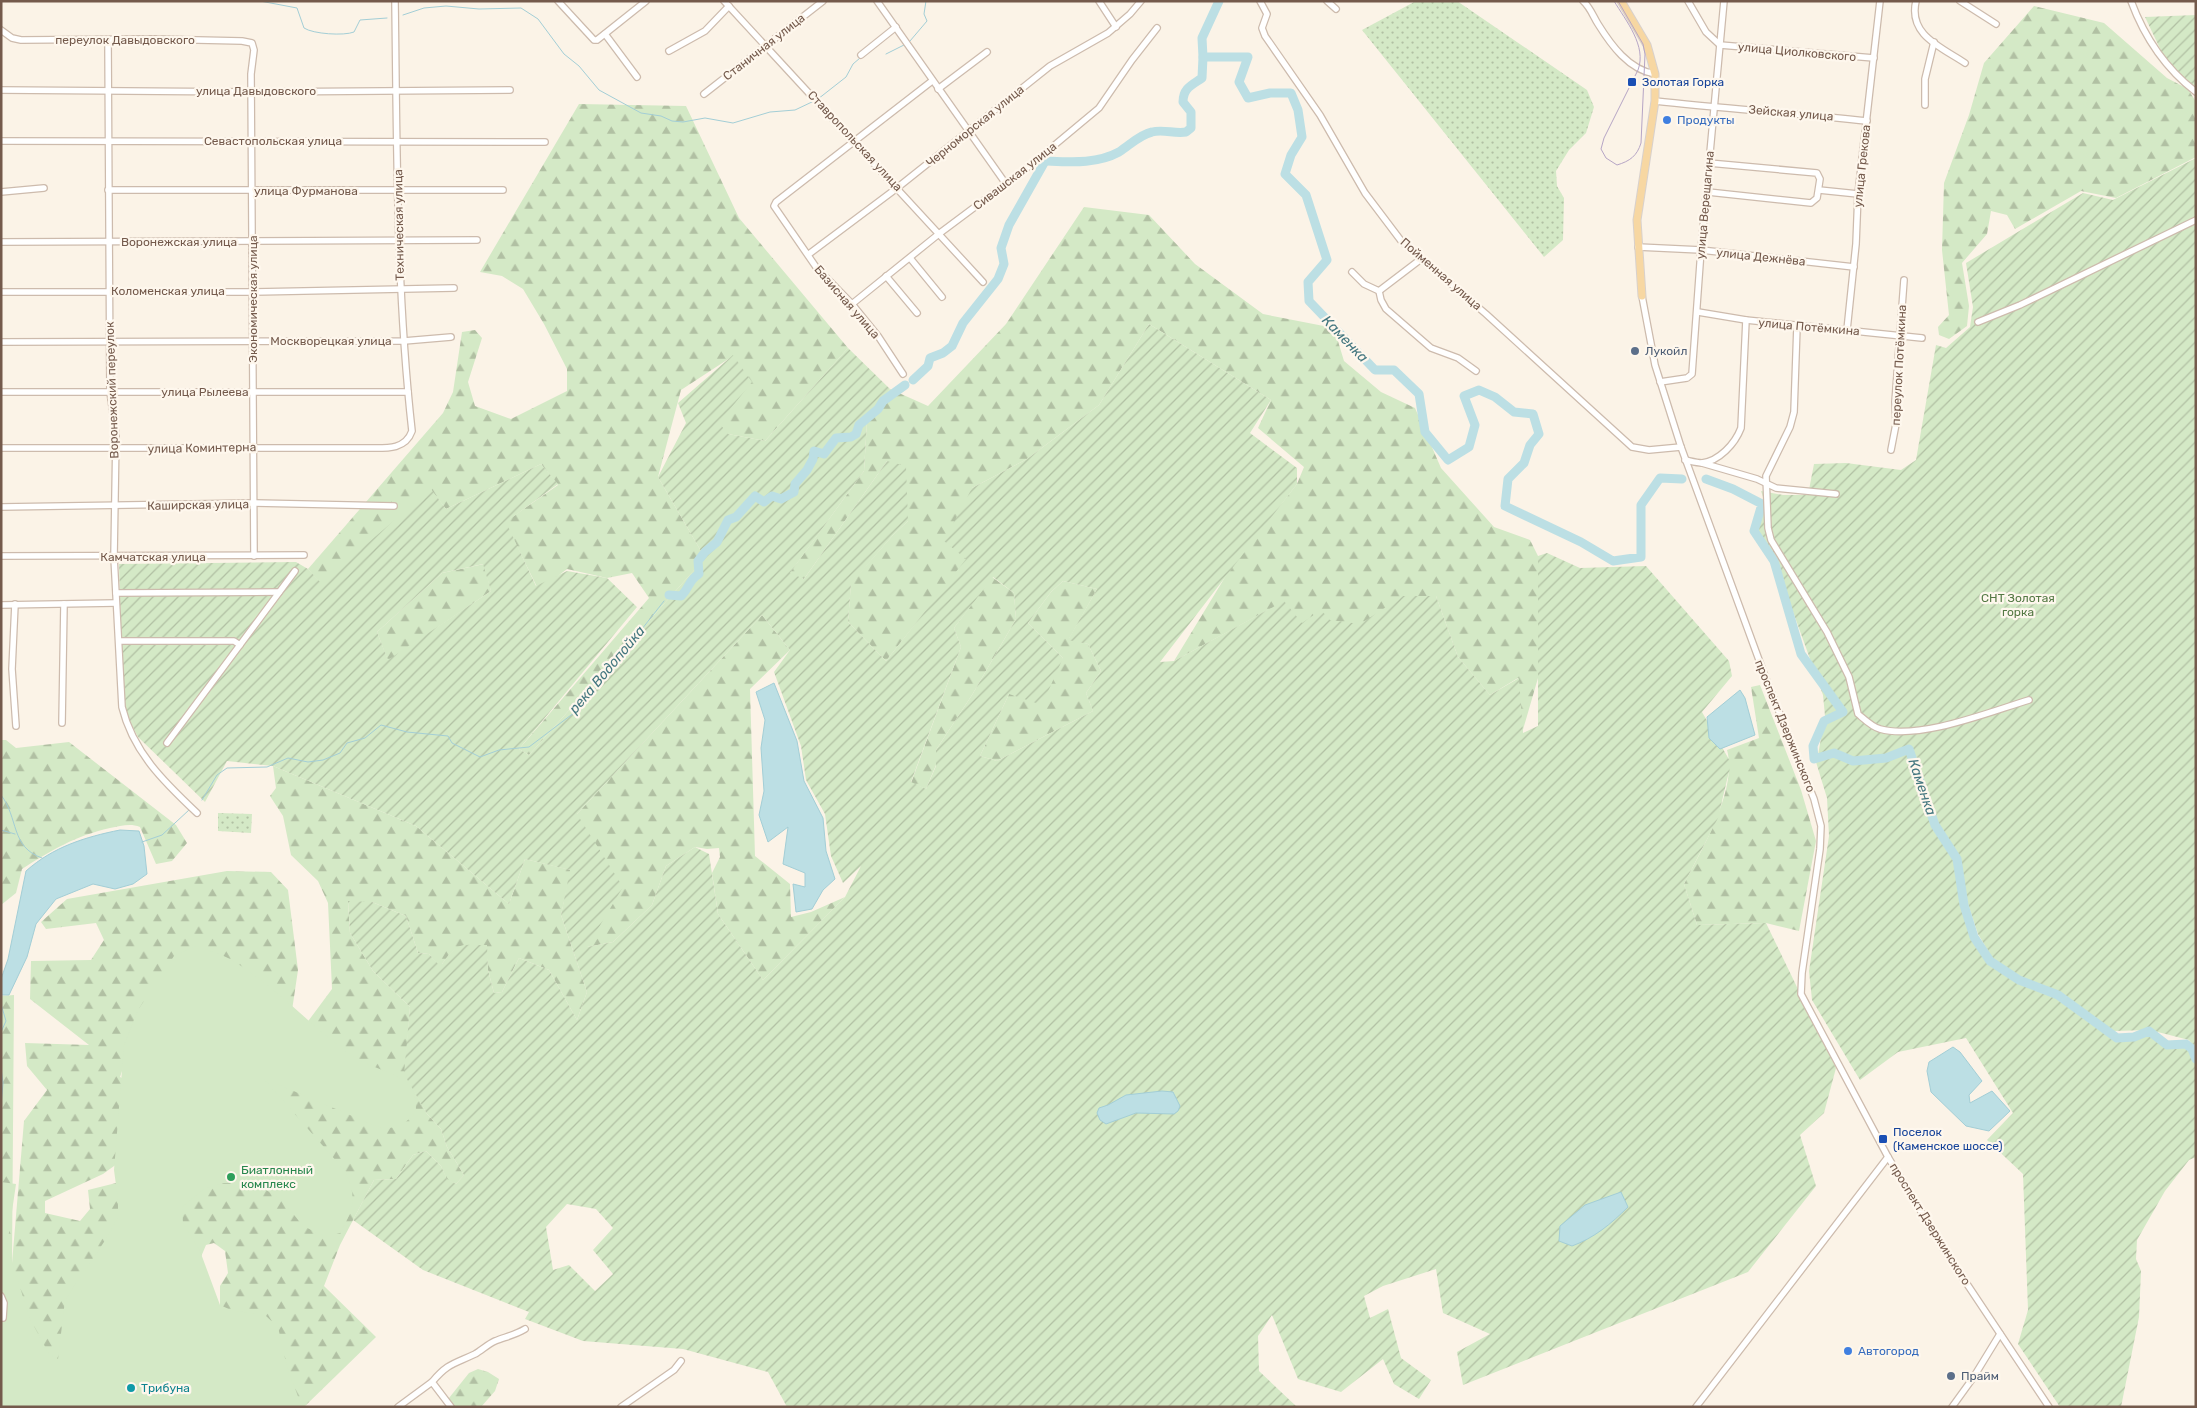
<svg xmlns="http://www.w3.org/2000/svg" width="2197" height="1408" font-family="Rubik,sans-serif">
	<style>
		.grass { fill: url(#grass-dots) }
		.forest { fill: url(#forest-firs); fill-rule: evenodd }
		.park { fill: #d4e9c6 }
		.garden { fill: url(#garden-furrows); fill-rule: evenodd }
		.water { fill: #bcdfe4; stroke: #a3ced6 }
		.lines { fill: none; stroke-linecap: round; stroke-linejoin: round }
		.stream { stroke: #a3ced6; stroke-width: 1 }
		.river { stroke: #bcdfe4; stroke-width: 9 }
		.minor-casing { stroke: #cdbbad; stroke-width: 8 }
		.major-casing { stroke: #d8d1cd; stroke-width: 9 }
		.minor { stroke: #fff; stroke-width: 5.5 }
		.major { stroke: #f7d7a2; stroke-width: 7 }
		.tram { stroke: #b6a5c5; stroke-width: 1 }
		.transit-dot { fill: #1a4fb4; stroke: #fef7ed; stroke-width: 2 }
		.shop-dot { fill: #3f7fe0; stroke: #fef7ed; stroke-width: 2 }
		.service-dot { fill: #5c6f8a; stroke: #fef7ed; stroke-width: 2 }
		.leisure-dot { fill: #2e9e5b; stroke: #fef7ed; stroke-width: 2 }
		.culture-dot { fill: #0f9aa8; stroke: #fef7ed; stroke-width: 2 }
		.labels { text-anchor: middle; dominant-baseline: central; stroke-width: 4.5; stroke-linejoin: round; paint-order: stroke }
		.street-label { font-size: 12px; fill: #745a4c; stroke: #fef7ed }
		.transit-label { font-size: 12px; fill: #164399; stroke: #fef7ed; text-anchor: start }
		.shop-label { font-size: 12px; fill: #366cbe; stroke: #fef7ed; text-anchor: start }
		.service-label { font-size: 12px; fill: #4e5e75; stroke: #fef7ed; text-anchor: start }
		.park-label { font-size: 12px; fill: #547944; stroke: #fef7ed }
		.leisure-label { font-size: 12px; fill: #27864d; stroke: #fef7ed; text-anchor: start }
		.culture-label { font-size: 12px; fill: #0d838f; stroke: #fef7ed; text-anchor: start }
		.water-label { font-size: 14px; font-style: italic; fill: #43767f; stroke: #fef7ed }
	</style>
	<defs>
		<pattern id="grass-dots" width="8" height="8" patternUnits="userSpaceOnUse" patternTransform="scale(1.25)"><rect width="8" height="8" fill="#d4e9c6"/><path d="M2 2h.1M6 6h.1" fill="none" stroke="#b1c0a3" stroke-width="1.8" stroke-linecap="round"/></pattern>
		<pattern id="forest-firs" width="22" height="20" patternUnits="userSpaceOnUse" patternTransform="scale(1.25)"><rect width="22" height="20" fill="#d4e9c6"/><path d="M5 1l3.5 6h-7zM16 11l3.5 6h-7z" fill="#b1c0a3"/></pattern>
		<pattern id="garden-furrows" width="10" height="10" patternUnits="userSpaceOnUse" patternTransform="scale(1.25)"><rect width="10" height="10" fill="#d4e9c6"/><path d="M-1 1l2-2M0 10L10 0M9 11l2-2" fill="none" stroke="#b1c0a3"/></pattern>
	</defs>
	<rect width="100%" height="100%" fill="#fbf3e7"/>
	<g class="grass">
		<path d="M1416,1h41l130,89 7,17 -8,26 -17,17 -13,21 1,15 7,12 -1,42 -19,17 -182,-227z"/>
		<path d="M218,813l34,1 -1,19 -33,-2z"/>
	</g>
	<g class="forest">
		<path d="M2034,6l70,17 63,55 21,11 8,13v55l-80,41 -35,-7 -66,38 -8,-14 -16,-4 -4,23 -25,29 7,43 -2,20 -18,13 -10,-4 -1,-8 11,-12 -7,-65 2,-67 25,-68 15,-52z"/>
		<path d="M579,104l107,2 53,112 109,130 -83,93 -53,-10 21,-75 -52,34 -23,87 47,81 -176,197 -10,-6 130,-151 -17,-25 -25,5 -40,-9 -22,17 -8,1 -32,-65 53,-37 -17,-21 -95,45 -15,-19 -110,94 -13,-15 135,-156 10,-21 9,-60 13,-2 7,8 -14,44 7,24 36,13 56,-28v-22l-23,-45 -21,-35 -21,-13 -22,-4z"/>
		<path d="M1084,207l65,8 46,49 68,50 71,14 10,33 37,31 34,16 26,60 53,59 36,13 8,16v122l-16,55 -4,-55 -28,17 -32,-38 -22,-61 -76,41 -63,-7 -29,-20 -94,51 56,-92 67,-85 7,-17 -46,-39 13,-28 -122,-76 -50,81 -72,54 -55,29 -5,71 -81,102 -38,-39 3,-39 42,-48 15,-14 -21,-60 -83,118 -15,-5 75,-103 3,-50 23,-32 38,17 78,-82z"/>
		<path d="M484,564l7,27 -103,70 -11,-29 65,-59z"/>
		<path d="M992,577l22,16 2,26 -44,76 -36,55v15l-10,24 -15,-6 50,-136 -7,-19z"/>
		<path d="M1063,581l34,8 -28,50 19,5 13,27 -15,22 7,18 -96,50 -17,-5 29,-62 54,-36 -35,-35 23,-31z"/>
		<path d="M762,615l28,35 -40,39 5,167 35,28 1,33 20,-5 34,-15 -82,83 -45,-66 -6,-41 8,-16 -1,-9 -12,1 -12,-2 -29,19 -14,39 -39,37 -26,5 -10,-133z"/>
		<path d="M1760,685l41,105 15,51 -17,90 -33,-8 -69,2 -13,-41c18,-35 54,-95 43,-134l32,-12 -8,-51z"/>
		<path d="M1,740h5l10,8 53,-6 107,83 11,18 -15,18 -16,3 -16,-37c-10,-4 -19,-1 -30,1 -35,8 -58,22 -88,41l-6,24 -15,12z"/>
		<path d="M273,766l143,60 93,78 16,-45 46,11 -10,45 26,77 -10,28 -28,-50 -30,-12 -17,34 -8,1 -6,-23 -2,-25c-24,0 -29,-2 -44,19l-4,1 -9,-11 -11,-1 -12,-37 -34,-14h-24l2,31 23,38 37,36 -5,67 22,40 14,15 6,18 17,28 -8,9 -9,-4 -6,-14 -15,-15 -13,4 -17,24 -22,1 -34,65 -16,41 52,51 -72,70h-150l-4,-6 1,-19 -40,-3 -1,12 -4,5h-7l-21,-16 -27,-17 -22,-38 -17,-52v-7l-8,-15 -3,-2v-253l13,-1 -2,268 12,-142 23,-31 -20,-24 -2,-23 64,2 -59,-46 1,-38 60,-1 13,-20 -8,-17 -50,6 -5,-7 26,-23 160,-28 44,1 17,18 10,80 -12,81 46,-62 -4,-86 -10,-22 -27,-26 -8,-39 -13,-20 6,-8zM124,1065l19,11 4,9 103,-1 -6,11 -60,2 -39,4 -7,45 32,16 9,135 -15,18 -32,5 -8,-139 -36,9 2,19 -10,12 -35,-8v-12l58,-27 18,-13 17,-67 -1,-9 -17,-8zM214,1243l11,8 3,22 -8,13v21l-12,9 -7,-18 -3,-34 8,-19z"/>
		<path d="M478,1369l10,3 11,7 -4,12 -14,16h-31l-1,-9 20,-25z"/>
	</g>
	<path class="park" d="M196,946c11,4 22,7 32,12 48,27 84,71 129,101 15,9 35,12 48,23 11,9 11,18 11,31l-15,13 -18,3 -120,-51 83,94c11,28 8,36 -6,61l-14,4 -23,-11 -21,-26 -16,-10 -24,-7h-18l-20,6 -22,18 1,16 17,28 20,54 11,5 35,6 12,11 9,40 15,40h-301v-225l15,2 -9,62 23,73 19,35 9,5 7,-59 43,-64 10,-19v-17l-4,-30 10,-125 14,-35 36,-54z"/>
	<g class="garden">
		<path d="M2196,15v77l-32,-35 -19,-40z"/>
		<path d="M2196,158v891l-7,-9 -39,-10 -37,1 -53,-37 -40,-18 -27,-17 -15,-25 -10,-30 -8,-46 -22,-34 -27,-77 -26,9 -32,2 -18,-7 -17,4 7,-39 -2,-21 -36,-100 -34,-65 11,-30 -3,-9 22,4h25l6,-31 32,-1 55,7 15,-10 20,-115 10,3 24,-21 3,-20 -7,-44 117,-70 30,7z"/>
		<path d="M1149,324l122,76 -21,33 47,35v16l-137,178 14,-1 110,-60 18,22 19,-13 9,10 30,4 43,-28h33l22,61 32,38 29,-17 4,55 15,-7v-170l9,-3 33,15 66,-2 83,95 3,15 -30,36 29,51 -13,55 -34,66 13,41 69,-2 70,145 -12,45 -24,22 16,51 -68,86 -285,113 -6,-33 33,-18 -47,-21 -7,-44 -53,17 -19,10 6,22 18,-9 13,49 30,22 -12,19 -25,-15 -11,-25 -42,33 -43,-13 -26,-64 -14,21 1,35 38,36h-510l-19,-35 -85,-23 -100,-8 -58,-22 4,-7 -106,-42 -70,-50 21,-40 22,-1 17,-24 13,-4 15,15 6,13 9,5 8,-9 -17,-28 -6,-18 -14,-15 -23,-40 6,-67 -37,-36 -23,-38 -2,-32 24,1 34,14 12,37 11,1 9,10h4c16,-23 19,-19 45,-19l1,25 6,23 8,-1 17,-34 30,12 28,50 10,-28 -26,-77 9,-45 -45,-11 -16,45 -93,-78 -143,-60 -46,-5 -22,41 -67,-65 -15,-29 -4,-144 177,-2 12,7 13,14 110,-94 15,20 95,-45 17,20 -52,38 30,64 31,-15 40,7 30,29 -118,142 10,6 176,-197 -47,-81 28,-54 -8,-20 55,-48 19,27 -33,41 9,11 37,7 83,-93 42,41 -23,32 -3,50 -74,102 14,6 83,-118 19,5 2,55 -15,14 -42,49 -3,38 38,39 80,-102 -22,-18 28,-53 55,-29 72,-54zM483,564l8,27 -103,69 -11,-28 65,-59zM993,577l21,16 2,26 -44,76 -36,55v16l-10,23 -15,-7 50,-135 -7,-19zM1063,581l34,8 -29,51 20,4 13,27 -15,22 7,18 -96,50 -17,-5 29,-62 33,11 21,-47 -35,-35 23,-31zM762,615l28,35 -16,22 27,74 5,34 19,34 6,42 12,27 18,-17 -16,31 -82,83 -45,-66 -9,-60 -14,-7 -29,19 -14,39 -39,37 -26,5 36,-60 -46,-73zM567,1204l29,5 17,19 -20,22 20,24 -18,17 -26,-26 -16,5 -7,-43z"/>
		<path d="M1908,753l24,74 23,32 8,48 9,32 17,24 30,19 38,15 58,43 20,-1 14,-5 19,14 17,-2 6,6 5,14v91l-7,3 -24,31 -28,49 -1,19 5,12 -2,46 -18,90h-61l-42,-63 10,-34 -5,-136 -36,-34 26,-27 -47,-75 -68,14 -38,28 -48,-80 -3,-29 20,-135 -2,-38 -11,-36 19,-5 18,6 34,-3z"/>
	</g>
	<g class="water">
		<path d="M774,683l23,58 7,40 19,37 3,33 9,28 -12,11 -11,19 -16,3 -3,-28 12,3v-14l-22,-9 5,-37 -20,15 -9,-27 5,-24 -3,-43 4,-28 -9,-28z"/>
		<path d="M1740,690l5,8 10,37 -35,14 -11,-11 -2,-21z"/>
		<path d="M120,830l19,1 5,15 3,28 -14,10 -18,5 -22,-5 -37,15 -20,25 -9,33 -18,38h-8v-16l7,-20 18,-88c27,-24 59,-34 94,-41z"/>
		<path d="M1953,1047l7,5 22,29 -13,14 1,8 22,-12 18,20 -21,20 -23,-5 -35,-34 -4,-21 2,-9z"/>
		<path d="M1162,1091l11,1 7,14 -2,5 -4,3 -38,-1 -30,11 -6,-4 -3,-7 2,-5 9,-3 18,-10z"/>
		<path d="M1621,1192l7,15c-17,17 -34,31 -56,39l-13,-5 1,-15 25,-21z"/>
	</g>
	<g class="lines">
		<g class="stream">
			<path d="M260,1l37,7 7,20c9,6 40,8 50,4l6,-12 27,-2"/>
			<path d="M403,15l21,-7 22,-2 33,3 42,-1 17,11 26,35 15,12 20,24 42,23 20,3 11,5 11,1 22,-4 28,5 37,-11 25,-2 19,-9"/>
			<path d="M910,41l17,-20 -3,-7 2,-13"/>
			<path d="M886,54l18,-9"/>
			<path d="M818,99l28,-22 7,-13 7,-6"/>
			<path d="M1,795c18,23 9,52 41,63"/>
			<path d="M202,800l15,-25 10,-7 40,-1 21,-9 20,4 15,-2 17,-7 7,-10 18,-5 16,-13 26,7 41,4 4,7 28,14 19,-7 30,-3 50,-38 85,-108"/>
			<path d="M1,830l14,4"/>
			<path d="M142,842l20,-7 27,-25"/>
			<path d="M1,1004l5,17 -5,11"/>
			<path d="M1,1068l2,15 -2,23"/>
		</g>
		<g class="river">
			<path d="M1219,1l-17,37 1,19h45l-9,25 9,16 22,-5h21l7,17 4,27 -11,18 -6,19 21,21 21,65 -19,22 1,19 66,69h19l25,24 6,38 23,28 21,-13 6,-22 -11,-29 15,-6 16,7 19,15 19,2 6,20 -9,11 -6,18 -16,16 -3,27 76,36 32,19 28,-4v-52l19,-27 22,1"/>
			<path d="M1047,161c24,1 50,3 72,-9 11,-7 20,-17 33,-20 11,-3 23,2 34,0l5,-4v-16l-8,-10c0,-14 9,-17 19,-24l1,-21"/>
			<path d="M913,380l15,-14 2,-8 13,-5 9,-7 11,-23 35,-44 6,-15 -3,-16 8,-23 35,-62"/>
			<path d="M1706,479l27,10 29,15 -8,27 20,30 27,93 42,58 -19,9 -11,25 1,13 20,-6 19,8 33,-3 23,-9 26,76 22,34 7,46 10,32 16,24 29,19 39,15 59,43 17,-1 15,-6 18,14 19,-1 6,5 4,10"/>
			<path d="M669,595l12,1c8,-7 8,-17 18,-22l-1,-13 7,-9 12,-10 11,-22 8,-3 19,-21 9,6 8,-6 9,3 13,-7 1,-8 12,-14 6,-11 1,-8 10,3 12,-16 15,-1 5,-3 3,-9 19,-16 5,-8 22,-16"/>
		</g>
		<g class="minor-casing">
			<g id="minor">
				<path d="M558,1l36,39h3l49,-39"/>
				<path d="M724,1l259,281"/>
				<path d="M877,1l129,183"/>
				<path d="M1099,1l17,26"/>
				<path d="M1260,1l7,13 -5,14 3,8 55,79 45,78 37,49 84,72 146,133 17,3 32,-3"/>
				<path d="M1327,1l9,8"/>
				<path d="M1583,1c7,6 10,15 15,23 13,21 31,46 57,50"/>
				<path d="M1688,1l18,31 14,13 154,13"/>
				<path d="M1916,1c-8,34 25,46 49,62"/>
				<path d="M1960,1l36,23"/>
				<path d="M2131,1c13,35 35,68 65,91"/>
				<path d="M1,30l11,8 9,2 132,-1 89,2 10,2 2,7 -3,24 3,482"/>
				<path d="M605,34l32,43"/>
				<path d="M108,40l2,352 6,43 -2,122 8,150c11,45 42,75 75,106"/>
				<path d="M669,51l36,-20 24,-25"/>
				<path d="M861,55l35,-28"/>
				<path d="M938,89l49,-37"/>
				<path d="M1,90l251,2 258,-2"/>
				<path d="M704,94l119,-93"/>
				<path d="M1655,101c71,8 142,12 212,20"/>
				<path d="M1925,105v-26l9,-37"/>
				<path d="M1,141l544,1"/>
				<path d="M108,190h395"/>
				<path d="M1819,190l39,4"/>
				<path d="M1,192l43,-4"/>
				<path d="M1708,192l103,11 6,-5 3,-19 -3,-6 -108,-10"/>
				<path d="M1,242l476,-2"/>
				<path d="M1638,247l63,3 153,17"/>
				<path d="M809,254l88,-66 153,-122 58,-33 22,-19 11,-13"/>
				<path d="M910,258l32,39"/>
				<path d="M1352,272l12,12 15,7 2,9 5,9 45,39 27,10 18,13"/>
				<path d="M886,276l31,37"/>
				<path d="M1379,291l42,-32"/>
				<path d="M1,292h252l201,-4"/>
				<path d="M1642,296l13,69 26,82 85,232 48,120 7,27 -1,23 -18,124 -1,21 87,163 55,91 106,159"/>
				<path d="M852,304l88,-71 87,-65 72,-60 33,-48 25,-32"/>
				<path d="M1698,312l48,8 176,18"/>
				<path d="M1978,322l42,-17 176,-85"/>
				<path d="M1797,326l-3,86 -4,15 -24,49 2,52 3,12 56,92 22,45 9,37c6,5 14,13 22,15 40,11 109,-17 149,-29"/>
				<path d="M1847,330l9,-86 2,-50 22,-193"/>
				<path d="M1,342l403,-1 47,-4"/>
				<path d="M903,374l-25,-38 -26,-32 -36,-37 -42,-61 2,-4 156,-121"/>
				<path d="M1660,382l27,-4 5,-4 9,-124 23,-249"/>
				<path d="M1,392h407"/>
				<path d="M1,448h364c19,0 40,3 47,-17 -16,-143 -15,-286 -17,-430"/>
				<path d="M1891,450l5,-26 -1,-22 9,-122"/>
				<path d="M1685,460c5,1 12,3 17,3 17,-2 33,-19 39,-35l5,-108"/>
				<path d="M1702,463l55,16 19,9 60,6"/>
				<path d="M1,507l254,-4 139,3"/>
				<path d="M1,556l303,-1"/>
				<path d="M116,593l163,-1"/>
				<path d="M15,604l-3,65 4,57"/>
				<path d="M1,605l115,-2"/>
				<path d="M119,641h115l6,4"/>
				<path d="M62,723l2,-119"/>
				<path d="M167,743l128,-172"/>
				<path d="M1,1296l3,7 -1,15"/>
				<path d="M398,1407l34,-25"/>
				<path d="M451,1407l-19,-25c16,-19 22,-18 43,-28 7,-4 13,-10 20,-13 10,-4 20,-6 30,-12"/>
				<path d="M621,1407l53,-37 7,-9"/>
				<path d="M1696,1407l192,-250"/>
				<path d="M1952,1407l21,-29 27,-44"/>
			</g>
		</g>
		<g class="major-casing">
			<path id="major" d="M1621,1l26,44 8,29v27l-18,119 5,76"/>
		</g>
		<use href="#minor" class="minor"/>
		<use href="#major" class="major"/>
		<path class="tram" d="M1614,1c12,20 33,45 24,69l-34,68 -3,11 5,9 11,7c13,-4 20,-9 24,-22l4,-89 -2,-10 -25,-43"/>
	</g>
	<g class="transit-dot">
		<rect x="1627" y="77" width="10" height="10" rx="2.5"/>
		<rect x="1878" y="1134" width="10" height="10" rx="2.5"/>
	</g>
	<g class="shop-dot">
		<circle cx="1667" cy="120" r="5"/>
		<circle cx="1848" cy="1351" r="5"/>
	</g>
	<g class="service-dot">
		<circle cx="1635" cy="351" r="5"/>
		<circle cx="1951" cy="1376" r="5"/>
	</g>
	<circle class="leisure-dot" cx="231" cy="1177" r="5"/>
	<circle class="culture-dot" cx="131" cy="1388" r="5"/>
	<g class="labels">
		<g class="street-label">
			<text x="125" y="40">переулок Давыдовского</text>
			<text transform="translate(764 47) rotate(-38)">Станичная улица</text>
			<text transform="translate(1797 52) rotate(5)">улица Циолковского</text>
			<text x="256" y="91">улица Давыдовского</text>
			<text transform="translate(1791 113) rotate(5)">Зейская улица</text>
			<text transform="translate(975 126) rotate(-39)">Черноморская улица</text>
			<text x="273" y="141">Севастопольская улица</text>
			<text transform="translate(855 141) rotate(47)">Ставропольская улица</text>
			<text transform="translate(1862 166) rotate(-84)">улица Грекова</text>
			<text transform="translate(1015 176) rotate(-38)">Сивашская улица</text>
			<text x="306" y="191">улица Фурманова</text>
			<text transform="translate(1705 205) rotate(-85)">улица Верещагина</text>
			<text transform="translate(399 225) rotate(-91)">Техническая улица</text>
			<text x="179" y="242">Воронежская улица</text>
			<text transform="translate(1761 257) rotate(6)">улица Дежнёва</text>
			<text transform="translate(1441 274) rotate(41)">Пойменная улица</text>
			<text x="168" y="291">Коломенская улица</text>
			<text transform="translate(253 299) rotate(-90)">Экономическая улица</text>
			<text transform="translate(847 302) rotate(49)">Базисная улица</text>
			<text transform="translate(1809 327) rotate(5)">улица Потёмкина</text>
			<text x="331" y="341">Москворецкая улица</text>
			<text transform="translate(1899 365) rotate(-87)">переулок Потёмкина</text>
			<text transform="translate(112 390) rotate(-92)">Воронежский переулок</text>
			<text x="205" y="392">улица Рылеева</text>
			<text transform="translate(202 448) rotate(-1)">улица Коминтерна</text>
			<text transform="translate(198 505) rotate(-1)">Каширская улица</text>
			<text x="153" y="557">Камчатская улица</text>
			<text transform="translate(1785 726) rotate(68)">проспект Дзержинского</text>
			<text transform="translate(1930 1224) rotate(58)">проспект Дзержинского</text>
		</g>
		<g class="transit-label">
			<text x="1642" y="82">Золотая Горка</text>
			<text x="1893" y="1132">Поселок<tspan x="1893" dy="14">(Каменское шоссе)</tspan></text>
		</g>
		<g class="shop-label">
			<text x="1677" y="120">Продукты</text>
			<text x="1858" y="1351">Автогород</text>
		</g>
		<g class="service-label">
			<text x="1645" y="351">Лукойл</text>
			<text x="1961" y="1376">Прайм</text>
		</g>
		<g class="park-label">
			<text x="2018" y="598">СНТ Золотая<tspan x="2018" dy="14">горка</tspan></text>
		</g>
		<g class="leisure-label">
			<text x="241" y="1170">Биатлонный<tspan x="241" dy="14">комплекс</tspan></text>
		</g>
		<g class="culture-label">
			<text x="141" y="1388">Трибуна</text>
		</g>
		<g class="water-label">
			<text transform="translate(1345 339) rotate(46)">Каменка</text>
			<text transform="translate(607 670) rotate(-50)">река Водопойка</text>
			<text transform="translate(1922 787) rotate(71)">Каменка</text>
		</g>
	</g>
	<rect width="2197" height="1408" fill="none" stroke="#745a4c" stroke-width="5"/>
</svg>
